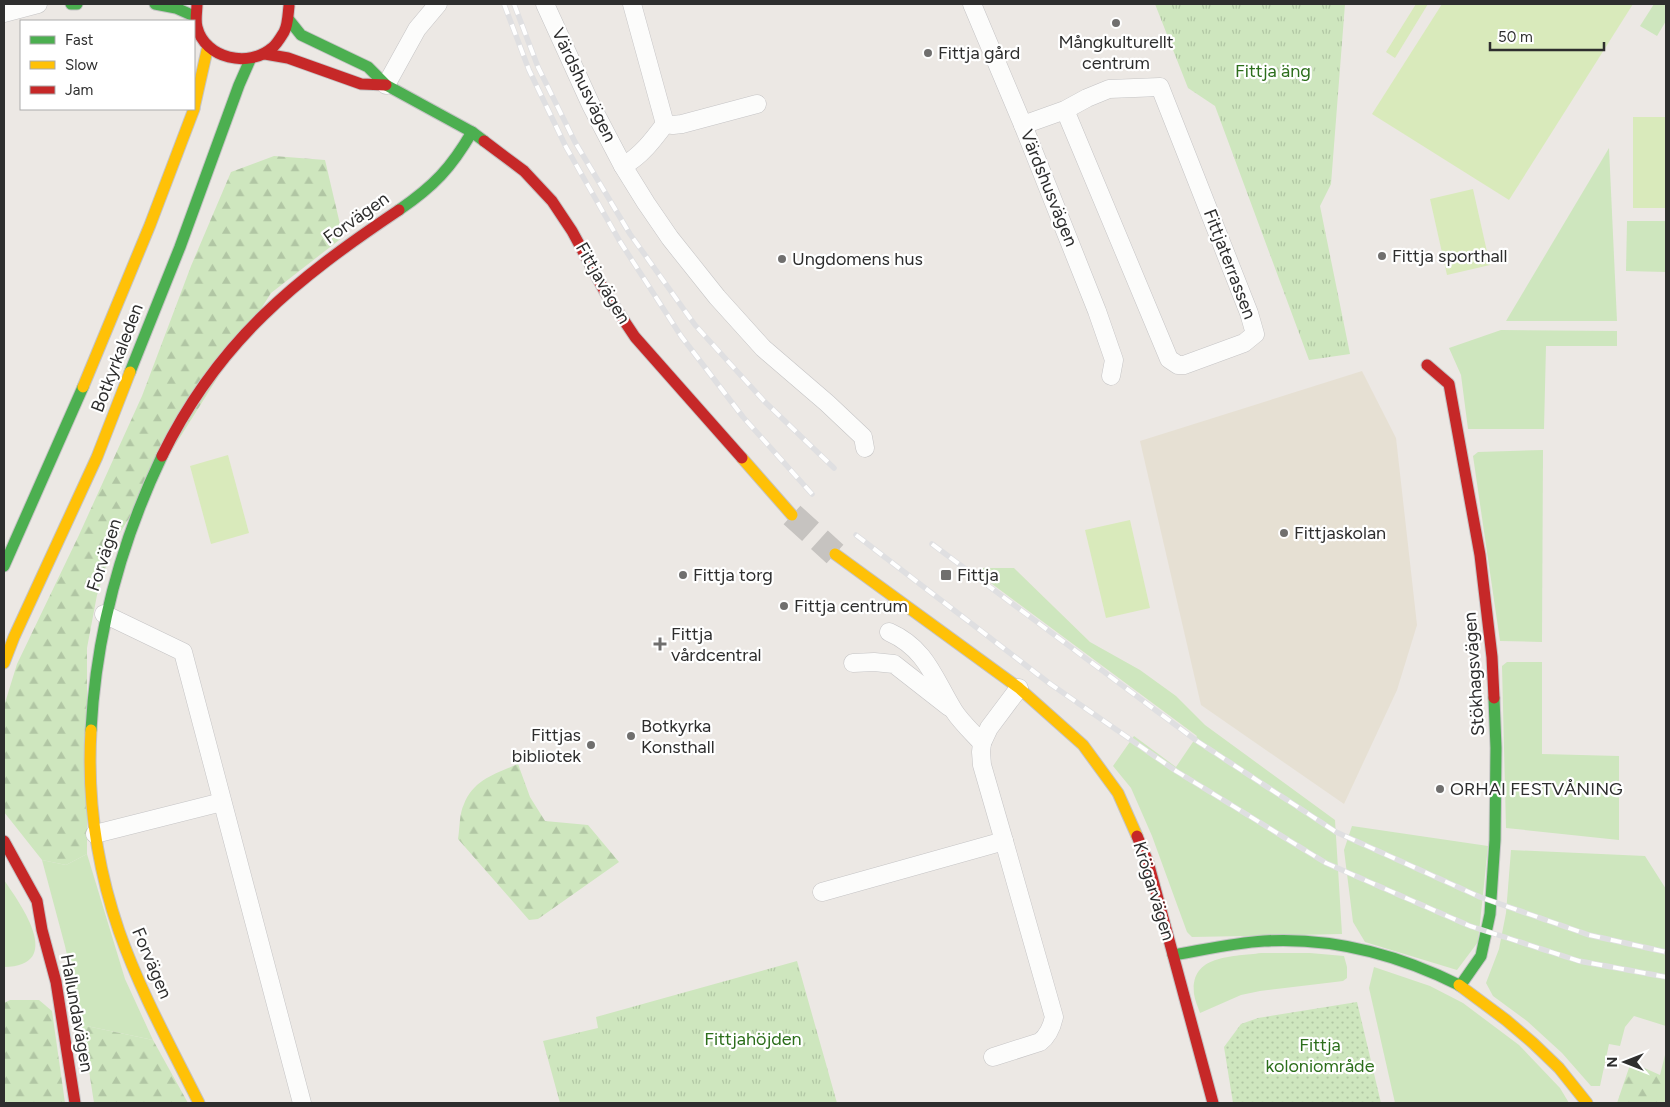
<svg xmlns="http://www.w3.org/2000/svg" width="1670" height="1107" font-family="Figtree,sans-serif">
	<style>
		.education { fill: #e6e0d3 }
		.grass { fill: #cee6be }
		.forest { fill: url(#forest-firs) }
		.park { fill: url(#park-tufts) }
		.garden { fill: url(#garden-dots) }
		.pitch { fill: #d9eabb }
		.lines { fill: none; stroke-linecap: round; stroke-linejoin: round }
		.secondary-tunnel { stroke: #c6c3c0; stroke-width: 25; stroke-dasharray: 25 12; stroke-linecap: butt }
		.street-casing { stroke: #c5c4c5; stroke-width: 19 }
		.fast-casing { stroke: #c5c4c5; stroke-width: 13 }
		.slow-casing { stroke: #c5c4c5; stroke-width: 13 }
		.jam-casing { stroke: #c5c4c5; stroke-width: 13 }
		.street { stroke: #fcfcfb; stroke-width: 18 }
		.fast { stroke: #4caf50; stroke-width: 11 }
		.slow { stroke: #ffc107; stroke-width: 11 }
		.jam { stroke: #c62828; stroke-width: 11 }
		.rail-casing { stroke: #dfdfe1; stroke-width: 5.5 }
		.rail { stroke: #fff; stroke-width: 4; stroke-dasharray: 11; stroke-linecap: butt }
		.poi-dot { fill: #706f6e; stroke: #fff; stroke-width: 2 }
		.labels { text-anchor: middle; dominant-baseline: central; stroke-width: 4.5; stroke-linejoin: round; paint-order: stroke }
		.poi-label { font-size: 18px; fill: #2e2e2e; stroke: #fff; text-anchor: start }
		.park-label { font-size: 18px; fill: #2c6e1b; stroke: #fff }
		.street-label { font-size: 18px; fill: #2e2e2e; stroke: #fff }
	</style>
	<defs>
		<pattern id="forest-firs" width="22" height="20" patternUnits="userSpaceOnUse" patternTransform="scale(1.25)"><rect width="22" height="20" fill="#cee6be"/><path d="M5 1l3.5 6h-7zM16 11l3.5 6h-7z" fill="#b1c6a4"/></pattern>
		<pattern id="park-tufts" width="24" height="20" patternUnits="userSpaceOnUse" patternTransform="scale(1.25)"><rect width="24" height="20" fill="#cee6be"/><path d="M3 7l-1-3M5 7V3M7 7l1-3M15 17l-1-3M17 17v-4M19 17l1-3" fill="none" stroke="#b1c6a4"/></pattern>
		<pattern id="garden-dots" width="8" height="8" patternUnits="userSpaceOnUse" patternTransform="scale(1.25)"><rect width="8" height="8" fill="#cee6be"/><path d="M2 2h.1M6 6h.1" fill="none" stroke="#b1c6a4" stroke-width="1.8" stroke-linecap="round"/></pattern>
	</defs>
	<rect width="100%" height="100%" fill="#ece8e4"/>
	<path class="education" d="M1362,371l34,67 21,187 -20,65 -53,114 -143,-99 -61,-264z"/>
	<g class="grass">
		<path d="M1654,4h12v17l-9,15 -17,-10z"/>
		<path d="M1609,148l8,173h-111z"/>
		<path d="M1627,221h39v51l-40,-1z"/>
		<path d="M1501,330l116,1v15h-71l-2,83h-76l-7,-54 -12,-27z"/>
		<path d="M1543,450l-1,192 -42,-1 -27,-185 5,-4z"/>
		<path d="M982,568h32l76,74 50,28 36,26 29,29 130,95 7,114 -150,3 -5,-5 -35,-96 -21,-48 -18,-22 21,-30 42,31 21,-31 -217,-161z"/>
		<path d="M1507,662h35v92l77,2v84l-113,-12 -4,-162z"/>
		<path d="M1352,826l136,20 -10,96 -21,28 -92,-28 -12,-20 -9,-72z"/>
		<path d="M1511,850l134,6 21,33v137l-32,-10 -9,11 -5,19 -11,-2 -9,42h-9l-29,-33 -35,-32 -34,-25 -7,-13 13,-34 7,-36z"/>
		<path d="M87,854l38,125 28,61 -71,-15 -17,-79 -23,-86 24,5z"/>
		<path d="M4,880c18,26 61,86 0,87z"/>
		<path d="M1261,953h49l34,3 3,11v11l-4,3 -8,1 -75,9 -19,4 -41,18c-2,-6 -5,-12 -6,-19 -4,-40 39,-37 67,-41z"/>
		<path d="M1374,967l56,19 33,17 56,42 41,43 9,15h-174l-26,-115z"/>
	</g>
	<g class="forest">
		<path d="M274,156l51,4 18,77 -72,56 -157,249 -17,53 -10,53v206l-21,11 -24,-5 -38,-48v-106l13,-42 62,-129 63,-139 49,-130 40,-94z"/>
		<path d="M518,764l12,33 15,24 43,4 31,37 -81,57 -9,1 -71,-81c2,-11 1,-25 6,-35 9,-24 33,-31 54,-40z"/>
		<path d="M10,1000h29l13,11 13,92h-61v-100z"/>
		<path d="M82,1025l71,15 35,63h-94z"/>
		<path d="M1666,1051v52h-49l14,-41 29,13z"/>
	</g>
	<g class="park">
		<path d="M1155,4h190l-14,180 -11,22 30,148 -41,6 -94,-254 -27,-18z"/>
		<path d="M797,961l40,142h-277l-17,-62 55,-13 -2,-11z"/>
	</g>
	<path class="garden" d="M1357,1002l24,101h-148l-9,-56 17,-23 17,-6z"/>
	<g class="pitch">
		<path d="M1416,4h12l-33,54 -9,-6z"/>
		<path d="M1442,4h191l-124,196 -137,-86z"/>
		<rect x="1633" y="117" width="33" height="91"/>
		<path d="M1473,189l17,76 -43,10 -17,-76z"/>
		<path d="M228,455l21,78 -38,11 -21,-78z"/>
		<path d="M1130,520l20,88 -44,10 -21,-88z"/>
	</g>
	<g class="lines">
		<path class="secondary-tunnel" d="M792,515l43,39"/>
		<g class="street-casing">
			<g id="street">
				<path d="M545,4l46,101 32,61 23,37 24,35 47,59 46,51 64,55 36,34 2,11"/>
				<path d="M972,4l51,121 74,186 17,49 -3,16"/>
				<path d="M4,13l34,-9"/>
				<path d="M386,85l31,-56 21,-25"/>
				<path d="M665,124l8,1 9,-1 75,-20"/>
				<path d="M1023,125l42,-15 104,249 9,6h6l60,-22 11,-9 -6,-21 -89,-226 -51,2 -22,9 -22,12"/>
				<path d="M623,166c18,-10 30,-26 42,-42l-33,-120"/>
				<path d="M104,614l79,38 119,451"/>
				<path d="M889,632c38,17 45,47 65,79 7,11 19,22 28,32l7,-15 30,-40"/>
				<path d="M853,663l21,-1 20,2 55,43"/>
				<path d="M95,834l127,-32"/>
				<path d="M822,892l182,-51 -22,-76 -1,-13 1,-9"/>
				<path d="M993,1057l47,-15c8,-6 12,-16 14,-25l-50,-176"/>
			</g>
		</g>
		<g class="fast-casing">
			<g id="fast">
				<path d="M71,4h6"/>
				<path d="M155,4l21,4 18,8"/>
				<path d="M289,20l12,15 67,32 18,18 86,47 12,9"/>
				<path d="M399,210c35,-24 52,-42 73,-78"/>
				<path d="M130,372l50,-125 59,-162 11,-25"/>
				<path d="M4,566l79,-179"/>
				<path d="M91,730c5,-95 30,-188 71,-274"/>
				<path d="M1173,955c30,-5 60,-12 91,-14 68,-4 135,14 195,44"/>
				<path d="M1460,986l21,-30 9,-42 5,-74 1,-92 -2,-50"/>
			</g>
		</g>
		<g class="slow-casing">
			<g id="slow">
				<path d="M194,108l14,-62"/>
				<path d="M83,387l67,-162 44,-116"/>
				<path d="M742,458l50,57"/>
				<path d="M835,554l184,134 64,57 35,48 19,43"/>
				<path d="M4,663l10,-26 83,-180 33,-85"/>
				<path d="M91,730c-4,68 6,137 28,201 21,60 52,116 80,172"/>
				<path d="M1459,985l47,35 27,23 26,25 28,35"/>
			</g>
		</g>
		<g class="jam-casing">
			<g id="jam">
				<path d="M197,4c0,7 -2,16 0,23 8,32 52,41 75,21 5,-4 9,-11 12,-16 4,-7 4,-18 5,-26"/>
				<path d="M265,54l23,4 73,26 25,1"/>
				<path d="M484,141l40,30 28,30 20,30 33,61 30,45 107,121"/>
				<path d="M1427,365l22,19 31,171 12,102 2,41"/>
				<path d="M162,456c56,-115 134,-177 237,-246"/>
				<path d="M1137,836l11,26 65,241"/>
				<path d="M4,841l33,60 5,29 14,52 19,121"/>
			</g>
		</g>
		<use href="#street" class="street"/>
		<use href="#fast" class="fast"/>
		<use href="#slow" class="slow"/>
		<use href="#jam" class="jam"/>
		<g class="rail-casing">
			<g id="rail">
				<path d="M504,4l25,66 37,77 53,93 62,96 62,81 69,77"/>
				<path d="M514,4l24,63 37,75 55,92 65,91 69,76 70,67"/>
				<path d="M856,535l193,148 127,88 150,92 144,63 109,35 87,16"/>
				<path d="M932,544l265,197 139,91 144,65 109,38 77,17"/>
			</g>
		</g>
		<use href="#rail" class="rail"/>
	</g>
	<g class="poi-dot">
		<circle cx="1116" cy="23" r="5"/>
		<circle cx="928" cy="53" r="5"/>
		<circle cx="1382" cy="256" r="5"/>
		<circle cx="782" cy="259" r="5"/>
		<circle cx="1284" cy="533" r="5"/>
		<circle cx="683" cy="575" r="5"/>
		<rect x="940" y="569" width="12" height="12" rx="2.5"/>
		<circle cx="784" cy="606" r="5"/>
		<path d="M657.5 636.5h5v5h5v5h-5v5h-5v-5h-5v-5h5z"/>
		<circle cx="631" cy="736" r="5"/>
		<circle cx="591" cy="745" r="5"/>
		<circle cx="1440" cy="789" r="5"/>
	</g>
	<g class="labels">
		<g class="poi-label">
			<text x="1116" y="42" text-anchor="middle">Mångkulturellt<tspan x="1116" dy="21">centrum</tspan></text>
			<text x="938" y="53">Fittja gård</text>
			<text x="1392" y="256">Fittja sporthall</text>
			<text x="792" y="259">Ungdomens hus</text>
			<text x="1294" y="533">Fittjaskolan</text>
			<text x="693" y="575">Fittja torg</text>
			<text x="957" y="575">Fittja</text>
			<text x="794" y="606">Fittja centrum</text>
			<text x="671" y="634">Fittja<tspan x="671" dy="21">vårdcentral</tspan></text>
			<text x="641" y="726">Botkyrka<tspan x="641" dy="21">Konsthall</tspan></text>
			<text x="581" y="735" text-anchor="end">Fittjas<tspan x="581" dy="21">bibliotek</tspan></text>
			<text x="1450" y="789">ORHAI FESTVÅNING</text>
		</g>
		<g class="park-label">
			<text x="1273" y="71">Fittja äng</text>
			<text x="753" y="1039">Fittjahöjden</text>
			<text x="1320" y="1045">Fittja<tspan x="1320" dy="21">koloniområde</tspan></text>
		</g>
		<g class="street-label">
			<text transform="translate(584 85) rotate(64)">Värdshusvägen</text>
			<text transform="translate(1049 188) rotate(68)">Värdshusvägen</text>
			<text transform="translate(356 218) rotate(-35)">Forvägen</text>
			<text transform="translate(1230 264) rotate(69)">Fittjaterrassen</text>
			<text transform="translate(603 283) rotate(60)">Fittjavägen</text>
			<text transform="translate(117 358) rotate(-69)">Botkyrkaleden</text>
			<text transform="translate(104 555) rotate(-72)">Forvägen</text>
			<text transform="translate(1474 674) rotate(-94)">Stökhagsvägen</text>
			<text transform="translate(1154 891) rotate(73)">Krögarvägen</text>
			<text transform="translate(152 963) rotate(67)">Forvägen</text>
			<text transform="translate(77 1013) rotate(80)">Hallundavägen</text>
		</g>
	</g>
	<rect width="1670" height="1107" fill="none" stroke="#2e2e2e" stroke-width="10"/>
	<rect x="20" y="20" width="175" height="90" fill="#ffffff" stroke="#ababab"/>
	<rect x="30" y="36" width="25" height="8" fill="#4caf50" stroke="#ababab"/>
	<text x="65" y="45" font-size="15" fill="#2e2e2e">Fast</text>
	<rect x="30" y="61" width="25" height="8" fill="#ffc107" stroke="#ababab"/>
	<text x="65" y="70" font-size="15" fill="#2e2e2e">Slow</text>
	<rect x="30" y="86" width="25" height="8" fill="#c62828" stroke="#ababab"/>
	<text x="65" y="95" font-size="15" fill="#2e2e2e">Jam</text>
	<g transform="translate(1625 1062) rotate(270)" stroke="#ffffff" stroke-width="4" paint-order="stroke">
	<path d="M0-4L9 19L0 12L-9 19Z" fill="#2e2e2e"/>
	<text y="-8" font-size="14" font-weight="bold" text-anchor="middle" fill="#2e2e2e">N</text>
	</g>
	<path d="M1490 42v8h114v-8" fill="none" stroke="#2e2e2e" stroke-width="2.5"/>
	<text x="1498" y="42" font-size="15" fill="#2e2e2e" stroke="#ffffff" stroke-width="4" paint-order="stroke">50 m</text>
</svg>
